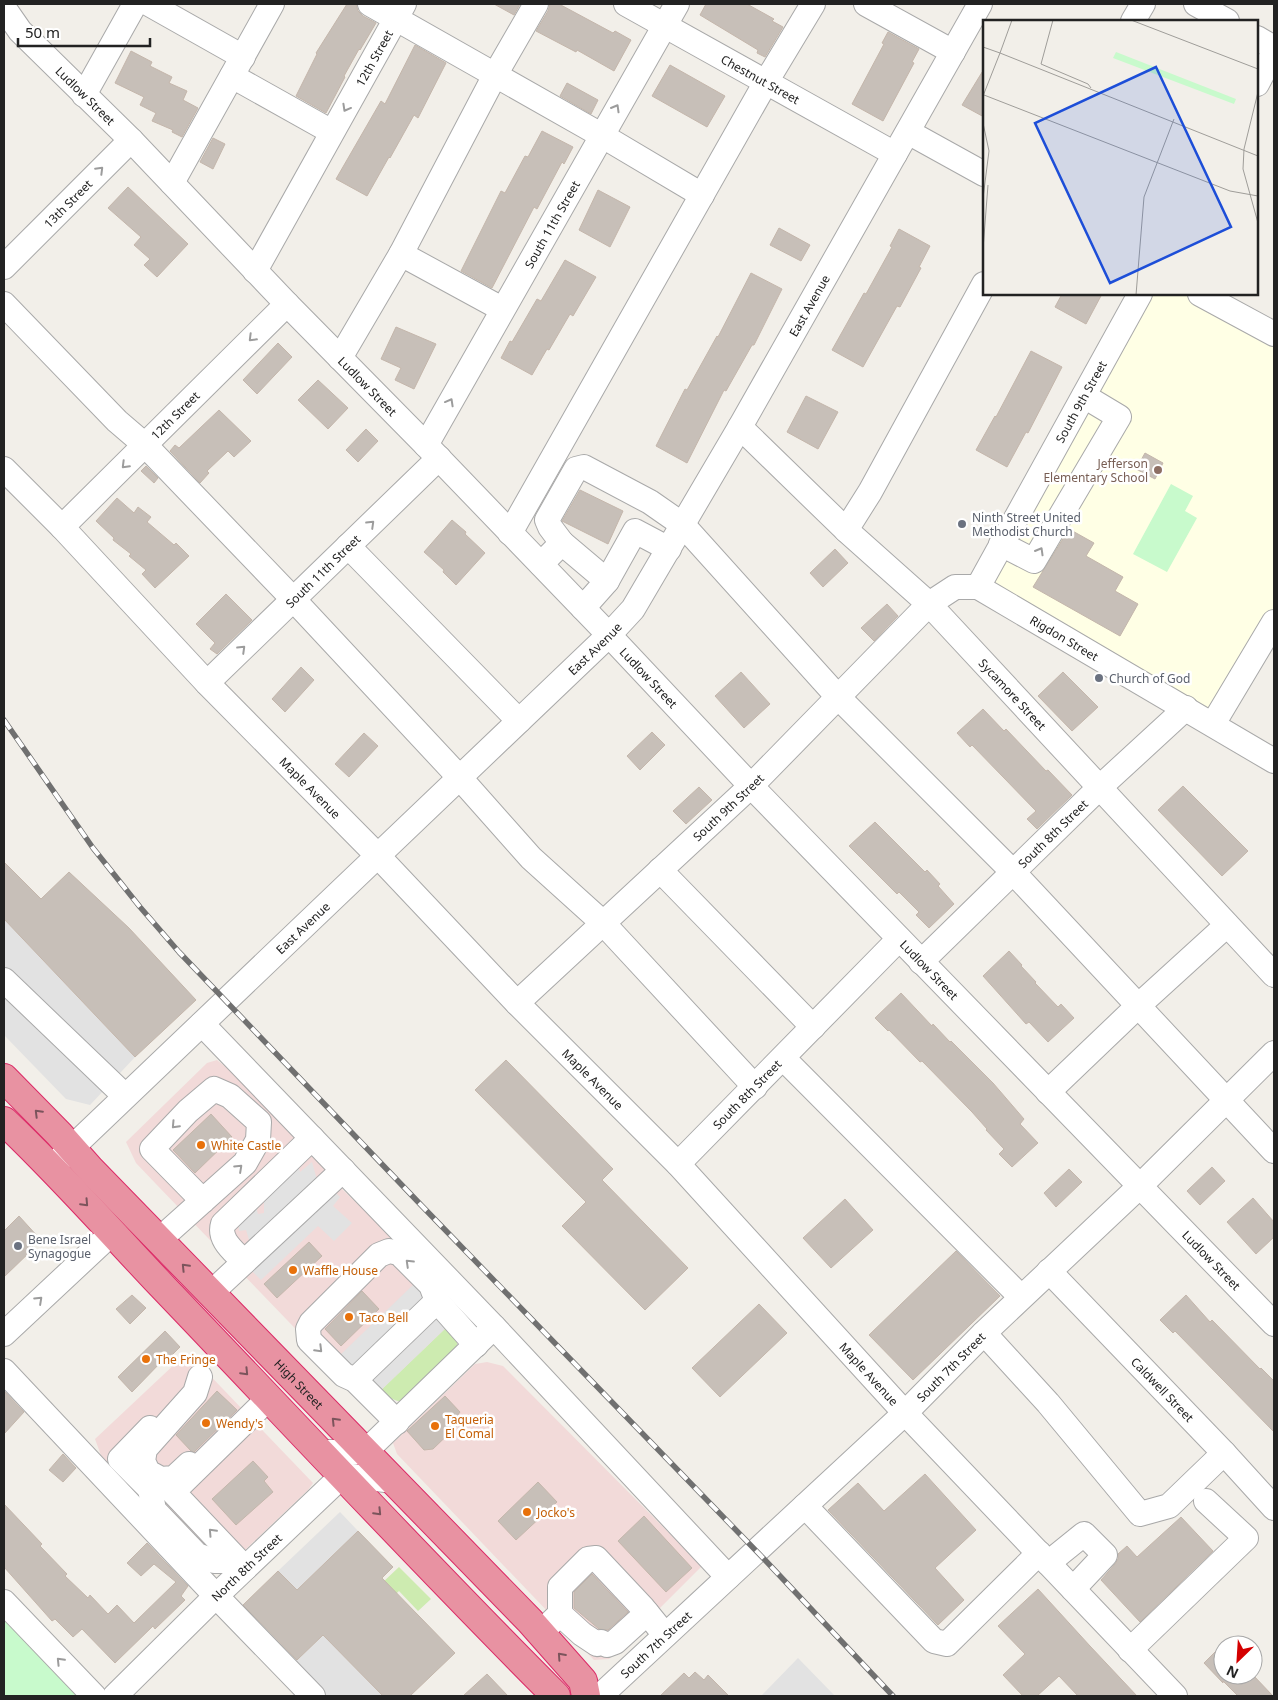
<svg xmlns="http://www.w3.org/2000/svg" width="1278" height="1700" font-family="'Noto Sans',sans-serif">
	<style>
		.commercial { fill: #f2dad9 }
		.education { fill: #ffffe5 }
		.grass { fill: #cdebb0 }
		.park { fill: #c8facc }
		.parking { fill: #e2e2e2 }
		.building { fill: #c7bfb8; stroke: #c4b6ab }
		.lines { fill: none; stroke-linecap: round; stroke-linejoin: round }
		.minor-casing { stroke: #a9a9a9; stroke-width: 26 }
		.highway-casing { stroke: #dc2a67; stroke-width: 30 }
		.minor { stroke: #fff; stroke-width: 24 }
		.highway { stroke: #e892a2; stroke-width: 28 }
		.rail-casing { stroke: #707070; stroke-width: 5.5 }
		.rail { stroke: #fff; stroke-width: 4; stroke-dasharray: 11; stroke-linecap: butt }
		.oneway { stroke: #9c9c9c }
		.oneway2 { stroke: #7b545c }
		.education-dot { fill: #8d6e63; stroke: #fff; stroke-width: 2 }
		.worship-dot { fill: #6b7280; stroke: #fff; stroke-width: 2 }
		.food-dot { fill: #e8710a; stroke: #fff; stroke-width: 2 }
		.labels { text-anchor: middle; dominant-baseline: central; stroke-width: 5; stroke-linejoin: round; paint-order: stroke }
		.street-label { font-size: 12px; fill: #222; stroke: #fff }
		.education-label { font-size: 12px; fill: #785e54; stroke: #fff; text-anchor: end }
		.worship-label { font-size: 12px; fill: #5b616d; stroke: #fff; text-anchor: start }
		.food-label { font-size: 12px; fill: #c56008; stroke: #fff; text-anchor: start }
		.inset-road { fill: none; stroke: #9f9d99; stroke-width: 1 }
		.view { fill: #1d4ed8; fill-opacity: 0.15; stroke: #1d4ed8; stroke-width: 2.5 }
		.inset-edge { fill: none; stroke: #222; stroke-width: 2.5 }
	</style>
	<rect width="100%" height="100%" fill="#f2efe9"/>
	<g class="commercial">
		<path d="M217,1060l35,28 90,101 97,93 25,29 -97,92 -211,-219 -20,-21 -10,-21 81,-79z"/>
		<path d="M178,1361l21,3 114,119 -5,7 -84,80 -118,-101 -11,-30z"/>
		<path d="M487,1362l16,4 199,200 -93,93 -15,1 -197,-206 -4,-11 82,-79z"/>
	</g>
	<path class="education" d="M1140,294h60l74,40v288l-61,102 -235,-137z"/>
	<g class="grass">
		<path d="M448,1326l9,13v11l-53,52c-11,-1 -16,-5 -23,-12z"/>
		<path d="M399,1567l32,32 -13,12 -19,-20 -41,39 -12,-13z"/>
	</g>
	<g class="park">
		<path d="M1171,484l22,12 -8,15 12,7 -30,54 -34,-18z"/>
		<path d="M4,1602l90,94h-90z"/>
	</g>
	<g class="parking">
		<path d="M4,919l131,138 -45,48 -24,-6 -62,-64z"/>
		<path d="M297,1161l3,11 12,-10 5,18 5,-1 18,18 -7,9 19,17 -18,18 -16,-15 -57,54 -10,-10 -1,-27 -4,-13 -7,1 -1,-13 19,-16v9l1,3 6,-1v-11l-3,-3z"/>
		<path d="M414,1284l37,39 -76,73 -37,-39z"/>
		<path d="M340,1512l18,19 -61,59 -19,-19z"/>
		<path d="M340,1618l1,35 42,43h-59l-31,-32z"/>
		<path d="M798,1658l37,38h-74z"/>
	</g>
	<g class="building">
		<path d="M347,4h9l2,7 5,5 13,7 -16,27 -1,-1 -15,27 1,1 -19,36 -30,-17 21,-42 -1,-1z"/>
		<path d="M494,4h26l-6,11z"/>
		<path d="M550,4h9l54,29 2,-2 16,9 -17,31 -37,-21 -1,2 -40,-21 12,-20z"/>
		<path d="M706,4h41l27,15 -2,2 11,6 -18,30 -8,-4 1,-3 -58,-35z"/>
		<path d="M888,32l31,17 -7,13 2,1 -31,58 -31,-17 32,-60 -2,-1z"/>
		<path d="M415,45l31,18 -28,55 -4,-3 -24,43 -1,-1 -22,39 -31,-17 45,-78 4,3z"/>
		<path d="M131,51l21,11 -2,4 22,11 -3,6 18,8 -4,9 15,8 -16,29 -10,-5 1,-2 -21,-9 4,-8 -16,-8 4,-8 -29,-14z"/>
		<path d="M670,65l55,31 -18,31 -55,-31z"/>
		<path d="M984,69v48l-22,-12z"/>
		<path d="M567,83l31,17 -7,14 -31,-18z"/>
		<path d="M542,131l31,16 -9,17 -2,-2 -25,47 -3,-2 -42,81 -31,-17 40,-80 4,2 20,-37 3,1z"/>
		<path d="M213,138l12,6 -12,25 -13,-7z"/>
		<path d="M128,187l60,57 -31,33 -13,-12 6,-6 -16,-14 7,-8 -33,-29z"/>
		<path d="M598,190l32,17 -20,40 -31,-17z"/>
		<path d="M779,228l31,17 -9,16 -31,-16z"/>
		<path d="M899,229l31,17 -11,21 2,1 -21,39 -3,-1 -34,61 -31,-17 32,-57 2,1 26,-47 -2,-1z"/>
		<path d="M565,260l31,17 -23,39 -3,-2 -21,36 -2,-1 -15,26 -31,-17 9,-17 2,1 25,-43 4,2z"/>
		<path d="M751,273l31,16 -28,56h-2l-26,46 -2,-1 -37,73 -31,-17 29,-57 2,1 30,-54 1,1z"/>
		<path d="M1062,294h40l-16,30 -31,-17z"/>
		<path d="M396,327l40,17 -22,45 -19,-9 6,-12 -20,-9z"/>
		<path d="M278,343l14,14 -35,37 -14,-14z"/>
		<path d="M1031,351l31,16 -34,66 -2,-1 -19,35 -31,-17 19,-34 1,1z"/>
		<path d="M318,380l30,28 -20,21 -30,-29z"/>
		<path d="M806,396l32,16 -20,37 -31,-17z"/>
		<path d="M219,410l32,31 -17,16 -6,-6 -21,20 2,2 -9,10 -30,-32 5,-6 4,3z"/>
		<path d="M366,429l12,12 -20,21 -12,-12z"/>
		<path d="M1145,453l18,10 -8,16 -19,-10z"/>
		<path d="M146,466l12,12 -4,5 -13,-12z"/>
		<path d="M580,490l43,21 -15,33 -46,-23z"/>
		<path d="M117,498l17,15 4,-6 13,10 -4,5 27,23 2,-2 13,13 -34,32 -13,-14 4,-4 -17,-14 2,-2 -18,-14 1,-2 -18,-17z"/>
		<path d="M452,520l14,12 -1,2 20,19 -29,32 -13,-13 1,-2 -20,-18z"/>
		<path d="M1069,529l25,14 -8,13 37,21 -8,14 23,13 -18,32 -87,-49z"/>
		<path d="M835,549l13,14 -25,24 -13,-14z"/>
		<path d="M226,594l26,26 -35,34 -7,-5 5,-6 -19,-19z"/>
		<path d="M887,604l11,12 -24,25 -13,-13z"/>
		<path d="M301,667l13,13 -29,32 -13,-13z"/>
		<path d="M741,672l29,32 -26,24 -29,-32z"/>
		<path d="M1063,672l35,35 -26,24 -34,-35z"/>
		<path d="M983,709l21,22 2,-2 40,42 2,-1 24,25 -35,34 -10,-10 9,-8 -64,-66 -2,2 -13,-14z"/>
		<path d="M652,732l13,13 -25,25 -13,-14z"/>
		<path d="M364,733l14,13 -29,31 -14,-13z"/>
		<path d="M1183,786l65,65 -26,25 -64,-66z"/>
		<path d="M699,787l13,13 -26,24 -13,-13z"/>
		<path d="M875,822l50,50 2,-2 13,14 -2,2 16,18 -25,24 -13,-13 3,-3 -20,-20 -2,2 -48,-48z"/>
		<path d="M4,862l37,37 28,-27 60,56 67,72 -61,57 -131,-138z"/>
		<path d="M1009,951l13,14 -1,1 15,16 -1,1 23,24 3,-3 13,14 -26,24 -19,-20 -3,2 -43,-48z"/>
		<path d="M901,993l31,33 1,-2 17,18 1,-1 42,42 31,36 -4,5 18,19 -26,24 -13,-13 5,-5 -18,-19 1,-1 -15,-17 -50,-51 -2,1 -31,-32 -1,1 -13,-13z"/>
		<path d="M506,1060l107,109 -11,11 86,88 -43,42 -83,-84 24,-24 -111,-112z"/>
		<path d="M211,1114l21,23 -37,36 -22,-23z"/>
		<path d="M1212,1167l13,14 -25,24 -13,-14z"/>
		<path d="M1069,1169l13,13 -26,25 -12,-14z"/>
		<path d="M1253,1198l21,24v15l-18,17 -29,-32z"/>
		<path d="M845,1199l28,31 -42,38 -28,-30z"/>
		<path d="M19,1216l20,22 -8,7 3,3 -30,29v-46z"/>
		<path d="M309,1242l13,14 -45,42 -13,-14z"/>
		<path d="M956,1251l44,45 -87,84 -44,-45z"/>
		<path d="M362,1291l17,18 -38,37 -16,-17z"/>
		<path d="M132,1295l14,13 -16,16 -14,-15z"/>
		<path d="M1186,1295l24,27 2,-2 48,49 1,-1 13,13v51l-99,-101 -2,2 -13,-13z"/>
		<path d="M759,1304l28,29 -67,64 -28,-29z"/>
		<path d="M165,1331l15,16 -15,15 -2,-2 -31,32 -14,-15z"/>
		<path d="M4,1391l20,21 -20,22z"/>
		<path d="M217,1391l20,19 -43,42 -3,-1 -15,-16z"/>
		<path d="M445,1396l15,16 -3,4 5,5 -29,28 -9,1 -17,-19z"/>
		<path d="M63,1454l13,14 -13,14 -14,-12z"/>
		<path d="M253,1461l15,16 -4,4 9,11 -37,33 -24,-26z"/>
		<path d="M925,1474l51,56 -41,38 29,32 -26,25 -110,-115 30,-27 26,28z"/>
		<path d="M538,1482l19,20 -41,38 -18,-19z"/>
		<path d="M4,1504l38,40 -2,2 27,28 -2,2 23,22 2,-3 18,19 9,-9 17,18 42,-41 -22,-18 -13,12 -14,-13 20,-20 41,43 -7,10 4,4 -30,29 -2,-3 -38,37 -33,-34 -9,8 -18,-18 -3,2 -48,-54z"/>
		<path d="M644,1516l48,52 -26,24 -48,-51z"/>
		<path d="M1181,1517l32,34 -73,71 -39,-42 14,-16 3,-5v-5l9,-8 10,11z"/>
		<path d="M358,1531l35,36 -11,11 73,75 -45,43h-27l-60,-61 -26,25 -54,-55 35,-34 19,19z"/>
		<path d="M592,1574l36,38 -20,18 -9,-1 -25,-21v-16z"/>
		<path d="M1038,1589l52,57 47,50h-59l-19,-20 -22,20h-14l-20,-21 22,-21 -27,-28z"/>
		<path d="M1223,1644v31h30l20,21h-35l-15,-15v2l-19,-20z"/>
		<path d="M695,1672l9,8 4,-5 21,21h-69l24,-23 5,5z"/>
		<path d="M487,1674l21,22h-45z"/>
	</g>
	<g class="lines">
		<g class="minor-casing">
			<g id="minor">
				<path d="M149,4l94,53"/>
				<path d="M370,4l231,131 101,60"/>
				<path id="s1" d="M626,4l269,150"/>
				<path d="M866,4l87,48"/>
				<path d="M1196,4l31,17"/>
				<path id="s2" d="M4,8l16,23 111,109 156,164 139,141 183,190 142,151 523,538"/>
				<path d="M1133,21l10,-17"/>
				<path d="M1257,38l17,10"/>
				<path d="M232,76l100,56"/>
				<path d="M1257,84l17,-32"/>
				<path d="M84,95l51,-91"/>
				<path d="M908,132l76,42"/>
				<path d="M172,183l100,-179"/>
				<path d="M401,254l94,-179 41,-71"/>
				<path id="s3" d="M4,267l127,-127"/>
				<path id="s4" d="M255,271l149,-267"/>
				<path d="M1200,294l74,40"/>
				<path d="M4,304l113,117 28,24 148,154 167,179 71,80 72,65 152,164"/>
				<path d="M340,358l61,-104 101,55"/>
				<path id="s5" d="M740,427l106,103 83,74 345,371"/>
				<path id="s6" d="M426,445l251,-441"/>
				<path id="s7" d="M4,469l58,58 145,156 171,173 139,147 161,161 227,249 270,283"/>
				<path id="s8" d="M62,527l225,-223"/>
				<path d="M846,530l24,-38 114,-208"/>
				<path d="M510,533l256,-451 47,-78"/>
				<path d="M562,543l45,38 -24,27"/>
				<path d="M1001,544l33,17 85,-144 -35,-21"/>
				<path d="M348,546l171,175"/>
				<path d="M541,564l21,-21 -12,-16 -3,-7 29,-51 8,-2 66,35 33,23 155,172 175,175 261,279"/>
				<path d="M607,581l28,-50 34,18"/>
				<path id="s9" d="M978,587l162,-293"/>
				<path id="s10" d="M207,683l232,-225"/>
				<path d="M1213,724l61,-102"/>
				<path d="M660,870l153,157"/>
				<path id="s11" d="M921,962l178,-174 87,-80"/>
				<path d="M4,980l121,116"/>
				<path id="s12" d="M517,1003l234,-217 178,-182 26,-17h23l296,174"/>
				<path d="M202,1024l292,303 234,250"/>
				<path d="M783,1058l238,239"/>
				<path d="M1048,1092l90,-86 89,-81"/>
				<path id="s13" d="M58,1161l551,-526 24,-26 107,-182 240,-423"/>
				<path id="s14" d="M678,1164l221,-225"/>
				<path d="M159,1240l86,-77 13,-23 1,-18 -29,-26 -16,-7 -26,22 -36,38 51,52"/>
				<path d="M244,1262c-10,-11 -26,-22 -21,-38l89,-86"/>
				<path id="s15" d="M1049,1271l175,182 50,55"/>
				<path d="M211,1293l132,-123"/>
				<path d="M984,1333l64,70 92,111 29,-8 55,-53"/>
				<path d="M4,1334l108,-101"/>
				<path d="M4,1371l212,225 97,100"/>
				<path d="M355,1380l82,-79 39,44"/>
				<path d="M397,1422l-42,-42 -11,-5 -35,-35 -1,-11 3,-6 68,-68 10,-4 10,2 32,32 6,16"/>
				<path d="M320,1452h45l129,-125"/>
				<path d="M189,1464l-15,14 -13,1 -13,-7 -5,-11 2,-12 50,-56 5,-16"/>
				<path d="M149,1488l-29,-29 30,-31"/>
				<path d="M150,1489l4,21 43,45 17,6h24"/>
				<path d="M805,1506l129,135 13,3 92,-91"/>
				<path d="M1048,1563l36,-29 21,21 -32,34"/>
				<path d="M245,1568l-72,-76 96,-94"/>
				<path d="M4,1602l90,94"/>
				<path d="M560,1614l22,20 15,10 4,-2 6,3 8,-3 32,-29"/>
				<path d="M540,1633l20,-19v-27l28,-28 8,-1 47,50 22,27"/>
				<path d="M1130,1650l116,-112 -40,-37"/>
				<path id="s16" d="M115,1696l101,-100 127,-121 51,6"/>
				<path id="s17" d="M600,1696l305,-283 79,-80 156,-147 134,-133"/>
			</g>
		</g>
		<g class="highway-casing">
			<g id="highway">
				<path id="s18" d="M4,1078l55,56 31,35 440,452 53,60 3,15"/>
				<path d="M4,1121c55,52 105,109 158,165 131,137 260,276 394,410"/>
			</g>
		</g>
		<use href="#minor" class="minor"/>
		<use href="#highway" class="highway"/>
		<g class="rail-casing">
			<path id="rail" d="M4,720l89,128 47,59 39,45 242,253 344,355 128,136"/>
		</g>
		<use href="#rail" class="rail"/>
	</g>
	<defs><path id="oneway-chevron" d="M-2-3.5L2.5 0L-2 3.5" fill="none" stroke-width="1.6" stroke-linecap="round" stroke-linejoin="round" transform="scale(1.25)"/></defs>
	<g class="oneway">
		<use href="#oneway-chevron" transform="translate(346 108) rotate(119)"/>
		<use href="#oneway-chevron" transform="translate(616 108) rotate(-60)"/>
		<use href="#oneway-chevron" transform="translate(100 170) rotate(-45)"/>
		<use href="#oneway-chevron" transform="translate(252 338) rotate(135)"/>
		<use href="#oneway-chevron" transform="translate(450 402) rotate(-61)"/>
		<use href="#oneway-chevron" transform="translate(125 465) rotate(135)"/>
		<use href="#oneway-chevron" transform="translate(371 524) rotate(-44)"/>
		<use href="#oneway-chevron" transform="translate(1040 551) rotate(-60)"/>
		<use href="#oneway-chevron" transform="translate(242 649) rotate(-44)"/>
		<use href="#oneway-chevron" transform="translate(175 1125) rotate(133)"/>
		<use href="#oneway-chevron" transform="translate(239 1168) rotate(-43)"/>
		<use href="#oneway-chevron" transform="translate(409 1263) rotate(-136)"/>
		<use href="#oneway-chevron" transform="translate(39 1300) rotate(-43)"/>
		<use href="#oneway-chevron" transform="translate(319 1349) rotate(45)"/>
		<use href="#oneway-chevron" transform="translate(212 1532) rotate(-133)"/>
		<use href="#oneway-chevron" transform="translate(60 1661) rotate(-134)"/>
	</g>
	<g class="oneway2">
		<use href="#oneway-chevron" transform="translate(38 1113) rotate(-135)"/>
		<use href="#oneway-chevron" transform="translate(85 1203) rotate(47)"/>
		<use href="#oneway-chevron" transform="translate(185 1267) rotate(-134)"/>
		<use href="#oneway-chevron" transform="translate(245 1372) rotate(46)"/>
		<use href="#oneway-chevron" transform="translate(335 1421) rotate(-134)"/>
		<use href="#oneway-chevron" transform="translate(378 1512) rotate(46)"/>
		<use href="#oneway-chevron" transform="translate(561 1656) rotate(-132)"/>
	</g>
	<circle class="education-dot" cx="1158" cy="470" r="5"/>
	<g class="worship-dot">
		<circle cx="962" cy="524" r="5"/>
		<circle cx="1099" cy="678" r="5"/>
		<circle cx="18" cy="1246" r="5"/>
	</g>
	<g class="food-dot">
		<circle cx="201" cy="1145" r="5"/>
		<circle cx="293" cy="1270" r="5"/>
		<circle cx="349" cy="1317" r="5"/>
		<circle cx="146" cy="1359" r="5"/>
		<circle cx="206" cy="1423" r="5"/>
		<circle cx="435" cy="1426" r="5"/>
		<circle cx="527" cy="1512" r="5"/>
	</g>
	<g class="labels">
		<g class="street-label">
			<text stroke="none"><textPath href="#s4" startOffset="244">12th Street</textPath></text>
			<text stroke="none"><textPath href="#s1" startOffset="154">Chestnut Street</textPath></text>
			<text stroke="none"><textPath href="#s2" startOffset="120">Ludlow Street</textPath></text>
			<text stroke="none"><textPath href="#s3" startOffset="90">13th Street</textPath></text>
			<text stroke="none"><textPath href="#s6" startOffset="254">South 11th Street</textPath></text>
			<text stroke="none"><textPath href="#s13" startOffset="1148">East Avenue</textPath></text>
			<text stroke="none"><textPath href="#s2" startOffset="525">Ludlow Street</textPath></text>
			<text stroke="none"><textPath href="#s9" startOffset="212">South 9th Street</textPath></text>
			<text stroke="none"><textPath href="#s8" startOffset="159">12th Street</textPath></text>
			<text stroke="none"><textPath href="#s10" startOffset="161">South 11th Street</textPath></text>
			<text stroke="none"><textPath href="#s12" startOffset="728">Rigdon Street</textPath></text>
			<text stroke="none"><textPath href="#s13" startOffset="742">East Avenue</textPath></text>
			<text stroke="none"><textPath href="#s2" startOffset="930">Ludlow Street</textPath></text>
			<text stroke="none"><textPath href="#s5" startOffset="382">Sycamore Street</textPath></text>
			<text stroke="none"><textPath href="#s7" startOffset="442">Maple Avenue</textPath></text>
			<text stroke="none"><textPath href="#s12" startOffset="288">South 9th Street</textPath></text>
			<text stroke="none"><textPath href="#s11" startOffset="184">South 8th Street</textPath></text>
			<text stroke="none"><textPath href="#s13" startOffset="338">East Avenue</textPath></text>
			<text stroke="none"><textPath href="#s2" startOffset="1335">Ludlow Street</textPath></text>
			<text stroke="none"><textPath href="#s7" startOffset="848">Maple Avenue</textPath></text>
			<text stroke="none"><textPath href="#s14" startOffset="98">South 8th Street</textPath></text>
			<text stroke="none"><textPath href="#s2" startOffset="1740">Ludlow Street</textPath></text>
			<text stroke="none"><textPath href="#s17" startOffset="481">South 7th Street</textPath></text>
			<text stroke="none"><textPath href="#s7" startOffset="1252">Maple Avenue</textPath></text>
			<text stroke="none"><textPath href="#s18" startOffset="425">High Street</textPath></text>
			<text stroke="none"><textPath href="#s15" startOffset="164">Caldwell Street</textPath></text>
			<text stroke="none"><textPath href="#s16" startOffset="184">North 8th Street</textPath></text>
			<text stroke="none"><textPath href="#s17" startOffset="76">South 7th Street</textPath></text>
		</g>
		<g class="education-label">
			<text x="1148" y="463">Jefferson<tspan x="1148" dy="14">Elementary School</tspan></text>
		</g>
		<g class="worship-label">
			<text x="972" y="517">Ninth Street United<tspan x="972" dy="14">Methodist Church</tspan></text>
			<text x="1109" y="678">Church of God</text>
			<text x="28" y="1239">Bene Israel<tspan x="28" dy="14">Synagogue</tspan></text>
		</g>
		<g class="food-label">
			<text x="211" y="1145">White Castle</text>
			<text x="303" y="1270">Waffle House</text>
			<text x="359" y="1317">Taco Bell</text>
			<text x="156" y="1359">The Fringe</text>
			<text x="445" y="1419">Taqueria<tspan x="445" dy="14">El Comal</tspan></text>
			<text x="216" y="1423">Wendy's</text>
			<text x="537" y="1512">Jocko's</text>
		</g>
	</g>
	<g transform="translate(983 20)">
		<rect width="275" height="275" fill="#f2efe9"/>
		<path d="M133,32l120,47 -2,5 -121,-46z" fill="#c8facc"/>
		<path class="inset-road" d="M29,0l-12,33 258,103M70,0l-12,44 47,20 3,4M148,0l127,49M0,27l17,6 -17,43M1,75l246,96 28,5M0,103l6,28 -6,47M261,129l-1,20 15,54M261,129l14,-57M0,229l5,-64M153,275l8,-98 30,-78"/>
		<path class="view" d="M173,47l75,160 -121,56 -75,-160z"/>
		<rect width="275" height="275" class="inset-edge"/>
	</g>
	<rect width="1278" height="1700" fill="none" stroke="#222222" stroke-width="10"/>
	<g transform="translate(1238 1660) rotate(205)"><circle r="24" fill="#ffffff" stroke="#a7a7a7"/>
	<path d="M0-4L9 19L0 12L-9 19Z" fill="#d40000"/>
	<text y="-8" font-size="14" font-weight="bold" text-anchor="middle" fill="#222222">N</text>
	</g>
	<path d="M18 38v8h132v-8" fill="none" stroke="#222222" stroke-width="2.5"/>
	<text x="25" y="38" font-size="15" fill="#222222" stroke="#ffffff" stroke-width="4" paint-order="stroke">50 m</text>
</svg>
